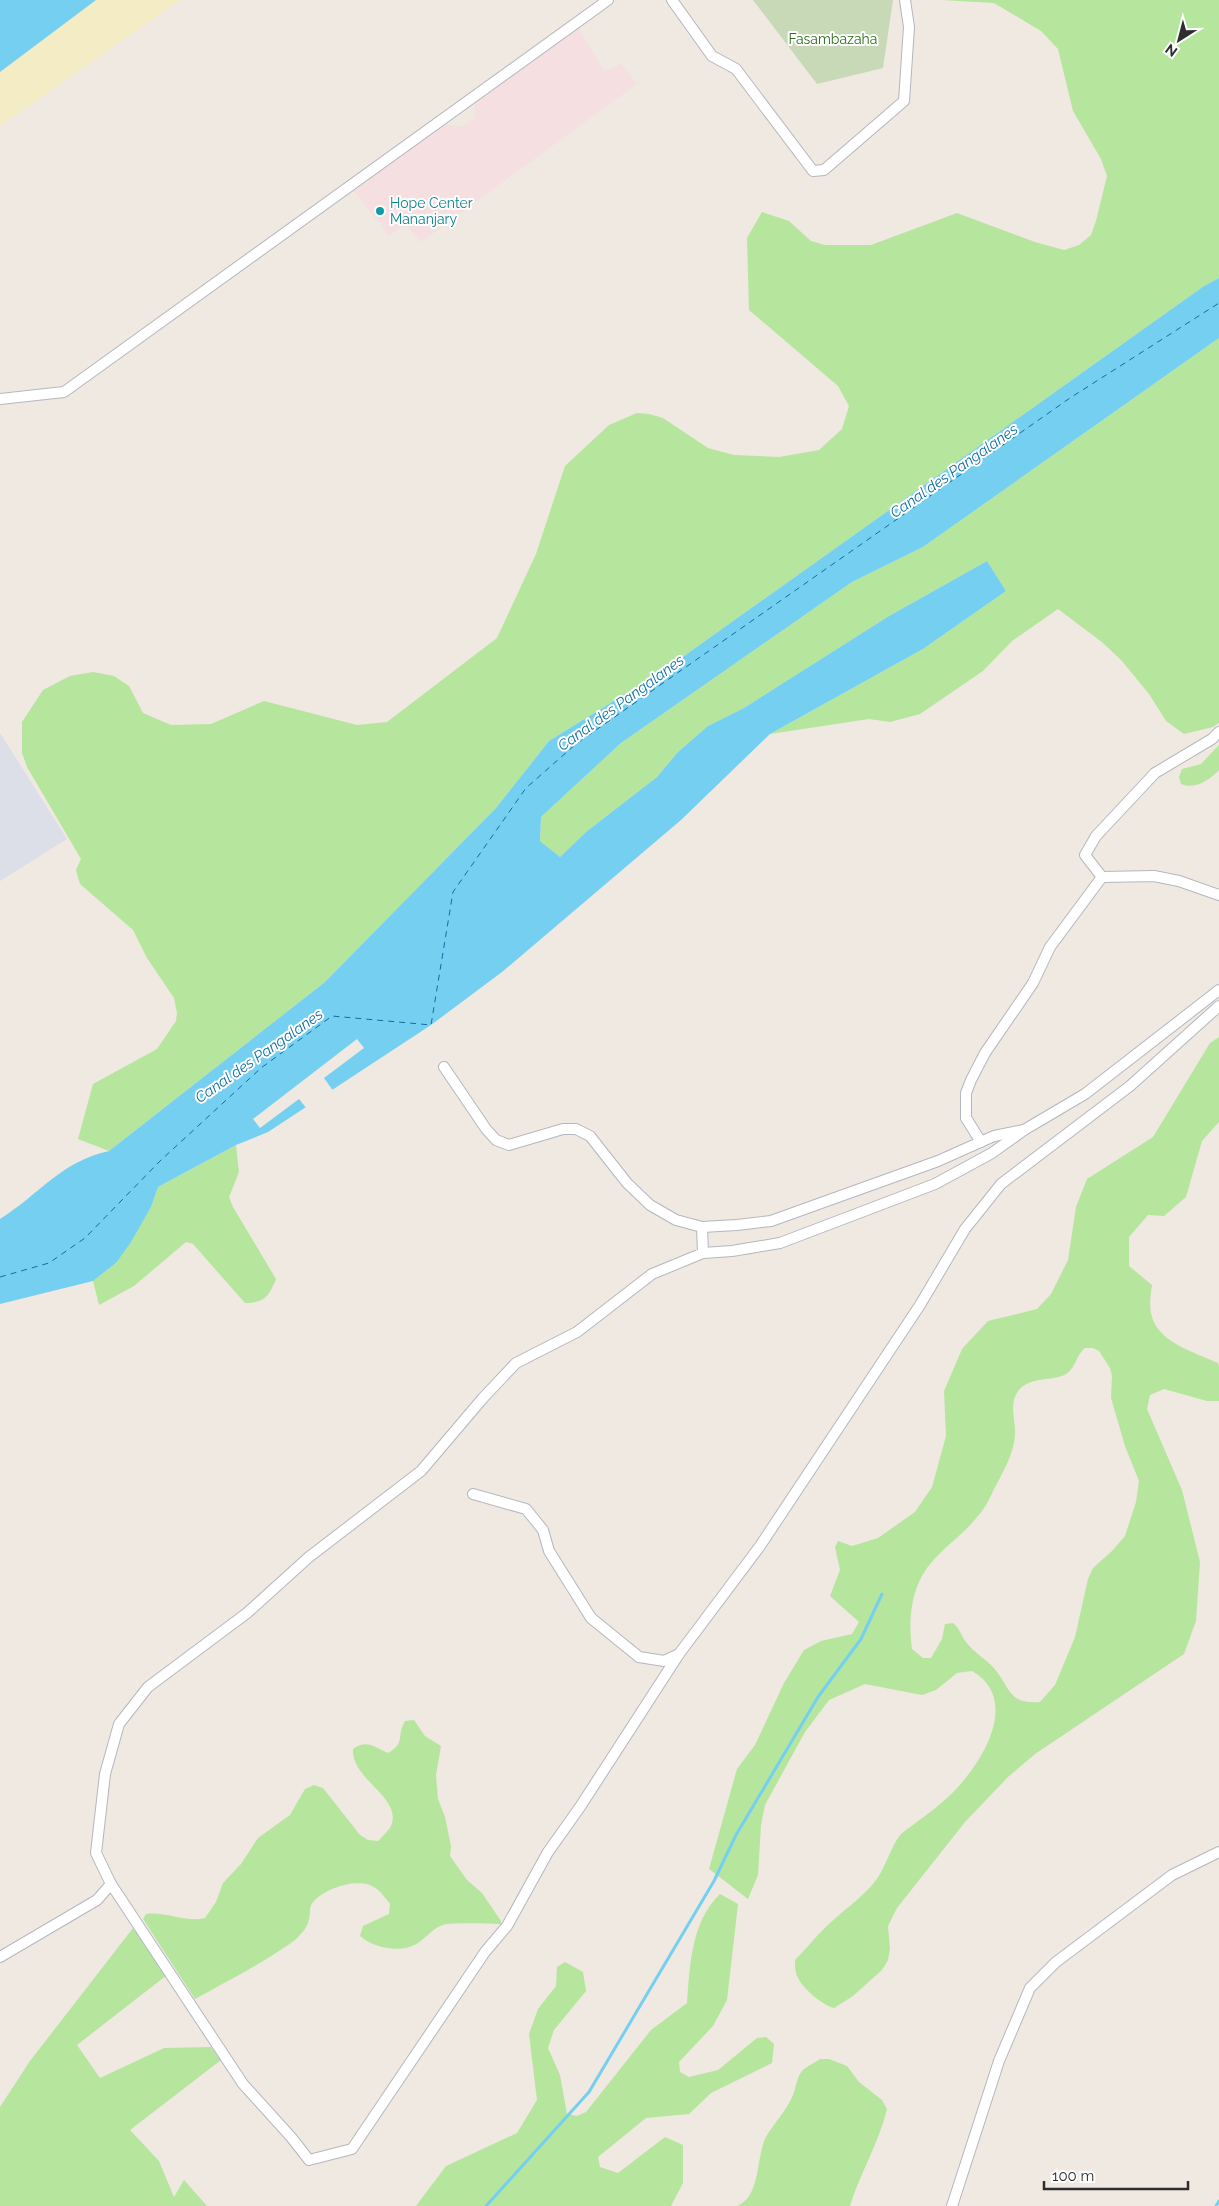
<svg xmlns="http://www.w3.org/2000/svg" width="1219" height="2206" font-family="Raleway,sans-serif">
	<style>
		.medical { fill: #f5dfe0 }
		.airport { fill: #dcdee8 }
		.green { fill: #b6e59e; fill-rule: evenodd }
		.sand { fill: #f3ecc5 }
		.cemetery { fill: #c8d9b8 }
		.water { fill: #75cff0 }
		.pier { fill: #efe9e1 }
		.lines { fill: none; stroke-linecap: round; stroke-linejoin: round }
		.stream { stroke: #75cff0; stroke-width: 3 }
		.ferry { stroke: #0d6fa3; stroke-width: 1; stroke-dasharray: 6 5; stroke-linecap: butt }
		.minor-casing { stroke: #b4b7c1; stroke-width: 12 }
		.minor { stroke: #fff; stroke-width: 10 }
		.culture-dot { fill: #0f9aa8; stroke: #fff; stroke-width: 2 }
		.labels { text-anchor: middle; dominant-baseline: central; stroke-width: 4; stroke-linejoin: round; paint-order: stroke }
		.park-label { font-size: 14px; fill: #2c6e1b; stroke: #fff }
		.culture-label { font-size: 14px; fill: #0d838f; stroke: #fff; text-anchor: start }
		.water-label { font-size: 15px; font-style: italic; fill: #0d6fa3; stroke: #fff }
	</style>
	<rect width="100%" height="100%" fill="#efe9e1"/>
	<path class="medical" d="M578,27l26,44 17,-7 16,20 -216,158 -16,-18 -16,12 -35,-45 91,-67 17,3 13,-9v-16z"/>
	<path class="airport" d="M0,733l67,106 -67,42z"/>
	<g class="green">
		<path d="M942,0h277v278l-15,8 -534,380 -121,75 -53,67 -171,174 -216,169 -31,-12 15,-55 64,-35 19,-28 1,-8 -3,-15 -27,-40 -14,-28 -53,-46 -4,-14 5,-11 -54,-92 -5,-14v-31l21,-32 27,-14 23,-4 21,4 15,10 14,27 28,12 40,-1 53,-23 93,24 30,-3 110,-84 39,-84 29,-88 44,-41 28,-12 12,1 14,4 45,30 26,7 45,2 40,-7 23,-21 7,-23 -11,-20 -89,-76 -2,-72 15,-26 27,9 22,20 14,4h46l86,-32 78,29 29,8 15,-5 12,-10 5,-14 11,-45 -6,-17 -28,-48 -15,-62 -17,-18 -47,-28z"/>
		<path d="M1219,338v385l-6,4 -29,7 -18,-13 -17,-27 -27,-33 -19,-18 -45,-34 -46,32 -29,30 -63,43 -30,8 -21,-3 -99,15 153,-85 83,-58 -19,-30 -98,55 -145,92 -36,18 -30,26 -21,25 -71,55 -26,25 -20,-16 1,-24 80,-74 231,-161 71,-35z"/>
		<path d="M1219,745v25c-9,10 -25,20 -38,14l-2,-7 3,-8 19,-5z"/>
		<path d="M1219,1037v85l-17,19 -16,56 -22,19 -16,-1 -19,22v29l23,19c-1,8 -3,19 -1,28 5,29 43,39 67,50l1,3v35h-12l-43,-12 -14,6 -3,14 35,81 18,72 -4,59 -12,33 -149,100 -27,23 -43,45 -68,86 -9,18 2,23 -2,11 -6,10 -29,26 -19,12c-12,-3 -35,-22 -38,-35 -1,-4 -1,-9 -1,-13 12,-12 22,-25 35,-37 14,-13 30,-24 43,-39 13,-15 16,-35 28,-50 15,-12 32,-23 46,-36 31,-28 77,-97 25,-127l-15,2 -21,17 -14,5 -57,-11 -36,16 -24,32 -40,73 -4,20 -3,50 -10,24 -39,-30 28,-100 18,-24 29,-62 20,-33 17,-9 31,-7 7,-12 -29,-26 10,-26 -5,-23 3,-6 14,5 26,-8 37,-26 17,-25 14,-51 -2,-45 18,-42 26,-28 49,-12 14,-15 17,-34 8,-53 11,-28 66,-42 57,-94zM1085,1348h8l6,3 11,17 2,8 -1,22 14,48 14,35 -3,21 -11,34 -13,15 -19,17 -5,11 -13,58 -20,48 -15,17c-32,2 -29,-13 -46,-34 -8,-9 -21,-16 -28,-26 -5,-7 -6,-13 -13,-19l-8,1 -3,15 -11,19h-8l-11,-9c-4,-29 -1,-63 19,-86 14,-17 33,-29 46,-46 7,-7 12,-17 16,-26 9,-17 21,-37 22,-56 1,-15 -7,-32 4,-45 12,-13 28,-9 43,-14 14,-5 13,-20 23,-28z"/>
		<path d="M236,1145l3,27 -10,25 4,10 43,72c-7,17 -11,24 -31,24l-52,-59 -7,-2 -52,44 -35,19 -6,-24 23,-18 35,-56 7,-20z"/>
		<path d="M414,1720l11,16 16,10 -5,29 2,24 7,18 6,29 -1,10 17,24 15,13 19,28v3c-13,0 -48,-2 -58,1 -9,2 -17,13 -25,18 -17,11 -44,5 -58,-7l3,-10 26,-12 1,-10c-4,-5 -8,-11 -13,-15 -16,-13 -50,-2 -63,12 -6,6 -3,11 -5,18 -1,9 -11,19 -18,24 -30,21 -64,38 -96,56l-52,-80 3,-5c20,-3 39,9 59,4l11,-16 7,-19 18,-19 17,-26 32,-23 15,-26 9,-4 9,3 37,47 8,5 10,1c4,-4 10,-10 13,-15 12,-29 -40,-46 -38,-77 14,-10 21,-2 35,4 18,-10 8,-17 17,-32z"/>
		<path d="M720,1894l18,10 -11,96 -14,26 -34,36 1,10 9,5 29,-7 39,-32 9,-1 8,7 -2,19 -61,30 -22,21 -43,4 -48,39 2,10 18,6 47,-36 18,8v38l-12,23h-255l30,-40 71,-33 20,-33 -8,-66 9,-25 18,-23 1,-19 8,-5 18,10 3,19 -32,39 -6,18 12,27 7,39 10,2 9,-4 65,-82 36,-27c3,-38 4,-81 33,-109z"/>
		<path d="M133,1928l34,47 -90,70 23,33 64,-30 47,-1 10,13 -91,70 29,31 15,36 10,-17 23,26h-207v-99l30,-46z"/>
		<path d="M820,2059h9l18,7 12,16 23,18 5,9c-8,34 -27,64 -37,97h-113c24,-9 19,-50 29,-69 8,-14 21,-27 27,-42 3,-8 4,-19 10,-25 4,-4 12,-7 17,-11z"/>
	</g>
	<path class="sand" d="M50,0h130l-180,126v-91z"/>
	<path class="cemetery" d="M753,0h140l-10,68 -66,16z"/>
	<g class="water">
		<path d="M0,0h96l-96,72z"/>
		<path d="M1219,278v60l-296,209 -71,35 -231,161 -80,74 -1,24 20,16 26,-25 71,-55 21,-25 30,-26 36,-18 145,-92 98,-55 19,30 -83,58 -153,85 -89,86 -179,152 -71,53 -163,107 -32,13 -78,42 -7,20 -20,35 -15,21 -23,18 -93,23v-85c40,-25 60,-57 109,-68l216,-169 171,-174 53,-67 121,-75 534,-380z"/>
	</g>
	<path class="pier" d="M357,1039l7,9 -40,30 10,14 -27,17 -8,-10 -39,29 -7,-9z"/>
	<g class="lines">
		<g class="stream">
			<path d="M486,2206l103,-114 125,-211 22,-46 82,-138 43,-58 21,-45"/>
			<path d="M1216,2206l3,-5"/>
		</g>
		<path class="ferry" d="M0,1277l49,-14 36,-25 75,-77 101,-93 71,-52 99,9 22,-133 73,-104 50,-44 494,-346 149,-95"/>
		<g class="minor-casing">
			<g id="minor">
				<path d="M672,0l40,56 24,13 77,102 11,-1 80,-69 5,-74 -4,-27"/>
				<path d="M0,399l64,-7 544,-392"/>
				<path d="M1102,877l-17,-22 11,-19 59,-63 57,-34 7,-7"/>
				<path d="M1102,877l52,-1 25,5 40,14"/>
				<path d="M444,1067l42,62 10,11 13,5 54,-16h13l14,7 37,47 23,22 26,15 26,7 35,-2 34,-4 167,-60 56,-25 30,-6"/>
				<path d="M981,1142l-15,-24v-25l5,-13 14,-27 48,-70 17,-36 52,-70"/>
				<path d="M703,1253l29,-2 48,-8 155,-59 57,-31 32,-23 61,-36 134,-104"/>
				<path d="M473,1494l53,15 17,21 6,21 42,67 48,39 25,4 15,-7 81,-108 160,-241 45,-76 36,-45 129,-98 89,-80"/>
				<path d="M679,1654l-99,153 -32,45 -41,74 -22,26 -133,197 -43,11 -18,-23 -48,-53 -132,-200 -15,-31 9,-79 14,-50 29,-37 99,-74 62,-56 112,-86 62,-73 33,-35 61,-31 75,-58 51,-21 -1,-26"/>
				<path d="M0,1957l97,-57 14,-16"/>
				<path d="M952,2206l47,-145 31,-73 26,-26 116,-87 47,-23"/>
			</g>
		</g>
		<use href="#minor" class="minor"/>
	</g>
	<circle class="culture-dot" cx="380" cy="211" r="5"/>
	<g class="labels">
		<g class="park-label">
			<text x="833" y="39">Fasambazaha</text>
		</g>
		<g class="culture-label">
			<text x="390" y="203">Hope Center<tspan x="390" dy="16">Mananjary</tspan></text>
		</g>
		<g class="water-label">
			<text transform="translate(954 471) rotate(-35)">Canal des Pangalanes</text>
			<text transform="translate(621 703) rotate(-36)">Canal des Pangalanes</text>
			<text transform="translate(259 1056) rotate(-35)">Canal des Pangalanes</text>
		</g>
	</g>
	<g transform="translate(1179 40) rotate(216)" stroke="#ffffff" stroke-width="4" paint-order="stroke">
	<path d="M0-4L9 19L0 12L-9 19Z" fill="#2e2e2e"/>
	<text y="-8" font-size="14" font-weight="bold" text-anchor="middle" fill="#2e2e2e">N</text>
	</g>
	<path d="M1044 2181v8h144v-8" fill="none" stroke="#2e2e2e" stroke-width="2.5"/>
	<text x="1052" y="2181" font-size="15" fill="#2e2e2e" stroke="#ffffff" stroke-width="4" paint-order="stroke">100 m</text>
</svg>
